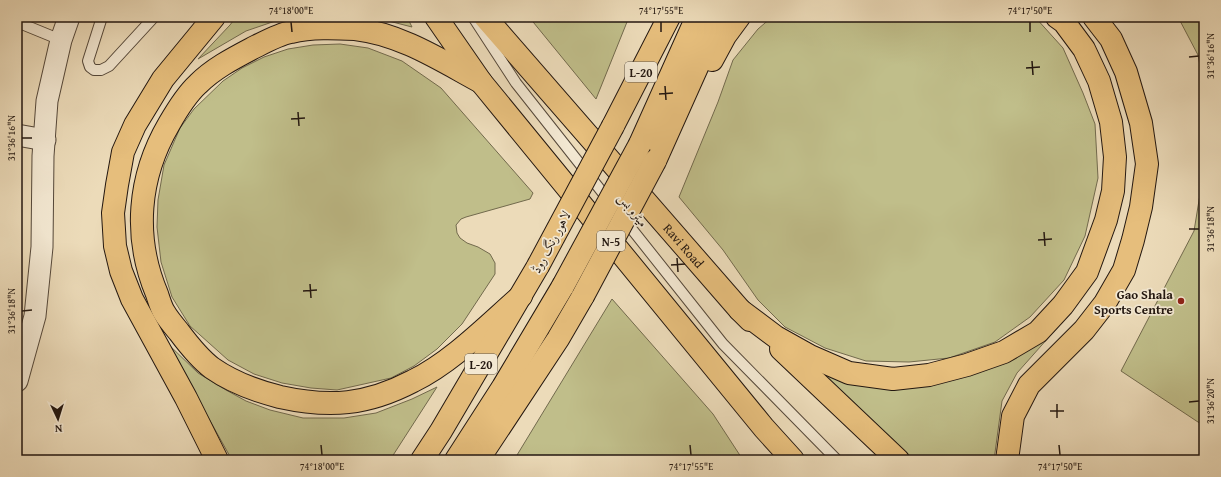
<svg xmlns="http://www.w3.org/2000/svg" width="1221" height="477" font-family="'Gentium Book Plus',Amiri,serif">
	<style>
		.green { fill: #c0be8a; stroke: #726a4d }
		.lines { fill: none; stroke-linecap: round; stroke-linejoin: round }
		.lane-casing { stroke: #55483a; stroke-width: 12 }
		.street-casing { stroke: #55483a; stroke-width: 23 }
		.highway-casing { stroke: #231710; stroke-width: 24 }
		.lane { stroke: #f3e8d2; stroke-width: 10 }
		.street { stroke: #f3e8d2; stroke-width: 21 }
		.highway { stroke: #e6be7c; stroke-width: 22 }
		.highway-bridge-casing { stroke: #231710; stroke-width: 24; stroke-linecap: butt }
		.highway-bridge { stroke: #e6be7c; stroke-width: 22 }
		.ticks { fill: none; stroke: #231710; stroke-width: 1.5 }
		.poi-dot { fill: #8f2418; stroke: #f3e8d2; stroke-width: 1.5 }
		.labels { text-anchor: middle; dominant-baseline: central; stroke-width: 3.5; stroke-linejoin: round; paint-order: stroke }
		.shield { fill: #f3e8d2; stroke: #61564a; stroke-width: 1 }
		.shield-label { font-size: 12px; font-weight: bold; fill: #231710 }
		.street-label { font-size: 13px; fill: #231710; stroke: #f3e8d2 }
		.poi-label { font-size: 13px; font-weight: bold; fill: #231710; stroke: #f3e8d2; text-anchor: end }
		.neatline { fill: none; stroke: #231710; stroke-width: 1.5 }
		.ticks-label { font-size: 10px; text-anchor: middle; fill: #231710 }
	</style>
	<rect width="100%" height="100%" fill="#ecdbb9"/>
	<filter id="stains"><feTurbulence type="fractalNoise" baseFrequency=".005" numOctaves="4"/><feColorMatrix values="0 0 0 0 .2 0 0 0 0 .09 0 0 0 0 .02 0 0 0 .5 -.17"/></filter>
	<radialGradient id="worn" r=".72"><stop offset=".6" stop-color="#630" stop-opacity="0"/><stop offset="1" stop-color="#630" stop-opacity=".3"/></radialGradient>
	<g class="green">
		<path d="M236,17h51l-41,14 -48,28 32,-34z"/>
		<path d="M373,17h34l5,10z"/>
		<path d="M529,17h100l-33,82z"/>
		<path d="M772,17h263l28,31 20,45 12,31 3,54 -13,58 -21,44 -34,37 -35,25 -46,16 -40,4 -43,-1 -41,-13 -40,-21 -27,-27 -35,-50 -44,-53 39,-95 15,-42 25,-31z"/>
		<path d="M1178,17h26v70l-6,-32z"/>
		<path d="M340,44l28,4 34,13 39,27 92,105 -3,6 -64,18 -5,2 -5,6 1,8 3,5 7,5 11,4 12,7 5,9v11l-33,50 -25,25 -23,17 -23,12 -54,12 -26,-2 -29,-5 -28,-9 -26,-14 -38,-34 -18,-29 -11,-35 -4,-35 1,-27 6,-35 16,-37 14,-19 29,-28 19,-13 22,-11 24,-8 25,-4z"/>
		<path d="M1204,170v256l-83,-55 73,-140z"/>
		<path d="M612,299l101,115 30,46h-229z"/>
		<path d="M1057,328l-40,45 -15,28 -8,59h-79l-100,-88 14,4 42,9z"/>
		<path d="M166,342l32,31 28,17 20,11 24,9 33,8h41l32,-5 36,-14 25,-12 -47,73h-158z"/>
	</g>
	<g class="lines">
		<g class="lane-casing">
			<g id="lane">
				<path d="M102,17l-14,44 2,6 4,3h7l8,-4 45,-49"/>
				<path d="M473,17l43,66 94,119"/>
				<path d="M17,22l44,18"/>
				<path d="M623,218l100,126 114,116"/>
			</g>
		</g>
		<g class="street-casing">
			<g id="street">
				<path d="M17,135l28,5"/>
				<path d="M17,381l18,-65 7,-69 1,-91 4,-55 14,-61 8,-23"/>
			</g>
		</g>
		<g class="highway-casing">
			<g id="highway">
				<path d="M214,17l-51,62 -28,46 -12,27 -6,33 -4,28 2,33 6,25 11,28 54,99 31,62"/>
				<path d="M436,17l45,65 283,346 29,32"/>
				<path id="s1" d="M485,17l255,293 10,10"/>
				<path d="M712,60l13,-24 14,-19"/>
				<path d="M481,82c-39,-21 -80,-48 -126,-53 -21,-1 -43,-2 -64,3 -12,2 -28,11 -40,17 -19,10 -38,20 -53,35 -12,11 -21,26 -29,40 -31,53 -36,113 -12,170 2,6 4,13 7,18 4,7 10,14 15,20 9,12 21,27 33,36 20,14 44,23 68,29 50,11 87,8 133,-16 39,-19 75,-56 108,-85"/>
				<path d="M613,126l56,-109"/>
				<path d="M640,144l57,-127"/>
				<path d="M655,161l43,-96 18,-48"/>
				<path d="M740,310l36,27 34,19 39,17 44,6 36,-4 38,-10 37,-13 34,-20 25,-27 24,-33 19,-52 7,-29 2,-34 -4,-35 -12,-41 -15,-32 -20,-27 -7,-5"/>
				<path d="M781,349l117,111"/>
				<path d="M422,460l19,-29 97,-165"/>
				<path d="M456,460l47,-73 60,-101"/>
				<path d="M478,460l80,-121 25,-43"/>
				<path d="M1007,460l6,-44 16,-31 55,-55 21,-27 19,-33 9,-30 8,-33 6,-43 -6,-41 -15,-51 -15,-33 -17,-22"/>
			</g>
		</g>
		<use href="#lane" class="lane"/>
		<use href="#street" class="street"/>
		<use href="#highway" class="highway"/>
		<g class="highway-bridge-casing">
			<g id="highway-bridge">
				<path d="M538,266l75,-140"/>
				<path d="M563,286l77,-142"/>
				<path d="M583,296l72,-135"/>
			</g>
		</g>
		<use href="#highway-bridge" class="highway-bridge"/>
	</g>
	<path class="ticks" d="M291,22l1,10M661,22v10M1030,22v10M1189,57l10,-1M1032,61l1,14M1026,68l14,-1M665,86l1,14M659,94l14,-1M298,112l1,14M291,119l14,-1M22,138h10M1189,229h10M1044,232l1,14M1038,240l14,-1M677,258l1,14M671,265l14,-1M310,284l1,14M303,291l14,-1M22,311l10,-1M1189,402l10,-1M1057,404v14M1050,411h14M321,445l1,10M690,445l1,10M1059,445l1,10"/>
	<circle class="poi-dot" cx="1181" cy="301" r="4"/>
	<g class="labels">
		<g class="shield">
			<rect x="625" y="62" width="32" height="20" rx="3"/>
			<rect x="597" y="231" width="28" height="20" rx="3"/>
			<rect x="465" y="354" width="32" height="20" rx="3"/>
		</g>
		<g class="shield-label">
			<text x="641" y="72">L-20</text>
			<text x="611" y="241">N-5</text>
			<text x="481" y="364">L-20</text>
		</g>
		<g class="street-label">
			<text transform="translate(633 210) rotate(52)">میٹرو بس</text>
			<text transform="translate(551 242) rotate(-62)">لاہور رنگ روڈ</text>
			<text stroke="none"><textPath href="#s1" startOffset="303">Ravi Road</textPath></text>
		</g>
		<g class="poi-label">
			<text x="1173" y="294">Gao Shala<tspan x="1173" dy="15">Sports Centre</tspan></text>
		</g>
	</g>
	<rect width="1221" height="477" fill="none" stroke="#ecdbb9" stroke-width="44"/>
	<g transform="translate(58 419) rotate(176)" stroke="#f3e8d2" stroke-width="3" paint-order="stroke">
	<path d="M0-3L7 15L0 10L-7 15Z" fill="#231710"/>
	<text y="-6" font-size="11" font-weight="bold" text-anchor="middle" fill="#231710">N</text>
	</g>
	<rect x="22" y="22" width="1177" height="433" class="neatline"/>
	<g class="ticks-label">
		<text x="291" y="14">74°18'00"E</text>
		<text x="661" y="14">74°17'55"E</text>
		<text x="1030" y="14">74°17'50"E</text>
		<text transform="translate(1210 56) rotate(-90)" y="4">31°36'16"N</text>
		<text transform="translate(11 138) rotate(-90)" y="4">31°36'16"N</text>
		<text transform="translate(1210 229) rotate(-90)" y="4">31°36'18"N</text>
		<text transform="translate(11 311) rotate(-90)" y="4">31°36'18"N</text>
		<text transform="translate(1210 401) rotate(-90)" y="4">31°36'20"N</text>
		<text x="322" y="470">74°18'00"E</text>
		<text x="691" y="470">74°17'55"E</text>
		<text x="1060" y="470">74°17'50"E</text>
	</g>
	<rect width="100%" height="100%" filter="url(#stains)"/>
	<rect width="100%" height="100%" fill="url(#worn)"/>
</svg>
